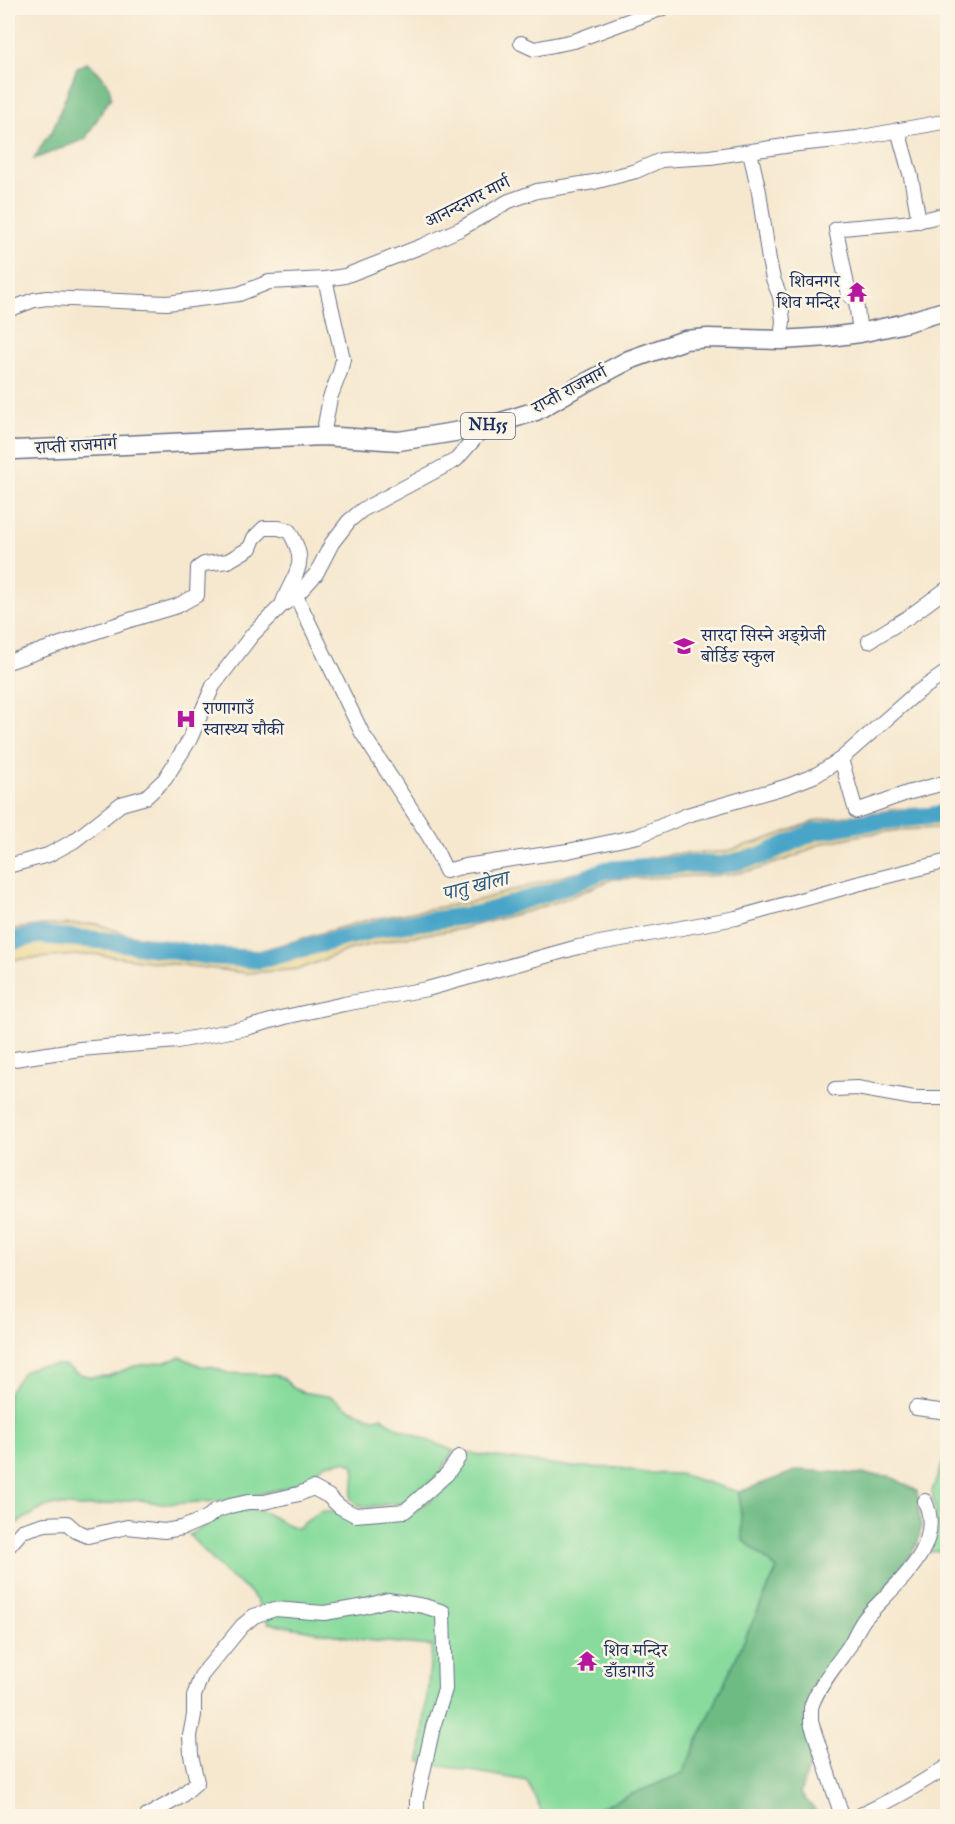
<svg xmlns="http://www.w3.org/2000/svg" width="955" height="1824" font-family="'IM FELL English','Noto Serif Devanagari',serif">
	<style>
		.green { fill: #88db9d; stroke: #52857e; stroke-width: 1.5 }
		.forest { fill: #6ebb84; stroke: #447571; stroke-width: 1.5 }
		.sand { fill: #eeda9e; stroke: #84847e; stroke-width: 1.5 }
		.lines { fill: none; stroke-linecap: round; stroke-linejoin: round }
		.river { stroke: #4aa5c8; stroke-width: 18 }
		.minor-casing { stroke: #687086; stroke-width: 16 }
		.major-casing { stroke: #687086; stroke-width: 21 }
		.minor { stroke: #fff; stroke-width: 14 }
		.major { stroke: #fff; stroke-width: 18 }
		.labels { text-anchor: middle; dominant-baseline: central; stroke-width: 5; stroke-linejoin: round; paint-order: stroke }
		.shield { fill: #fcf5e5; stroke: #5e6a86; stroke-width: 1.5 }
		.shield-label { font-size: 16px; font-weight: bold; fill: #1b2f5e }
		.street-label { font-size: 18px; fill: #1b2f5e; stroke: #fcf5e5 }
		.poi-label { font-size: 18px; fill: #1b2f5e; stroke: #fcf5e5; text-anchor: start }
		.water-label { font-size: 20px; font-style: italic; fill: #2b5883; stroke: #fcf5e5 }
	</style>
	<rect width="100%" height="100%" fill="#fcf5e5"/>
	<filter id="ink" filterUnits="userSpaceOnUse"><feTurbulence type="fractalNoise" baseFrequency=".0167" numOctaves="2"/><feDisplacementMap in="SourceGraphic" scale="12" xChannelSelector="R" yChannelSelector="G"/><feConvolveMatrix kernelMatrix="1 2 1 2 8 2 1 2 1" color-interpolation-filters="sRGB"/></filter>
	<filter id="wash" filterUnits="userSpaceOnUse"><feTurbulence type="fractalNoise" baseFrequency=".008" numOctaves="4" result="noise"/><feDisplacementMap in="SourceGraphic" scale="24" xChannelSelector="R" yChannelSelector="G"/><feGaussianBlur stdDeviation="1.35" result="paint"/><feColorMatrix in="noise" values="0 0 0 0 0 0 0 0 0 0 0 0 0 0 0 0 0 1.4 0 .05"/><feComposite in="paint" operator="in"/></filter>
	<g filter="url(#wash)">
		<rect width="100%" height="100%" fill="#f6e8cf"/>
		<g class="green">
			<path d="M180,1357l21,9 11,1 15,6 48,2 8,3 10,10 9,4 30,5 14,10 21,9 7,2 7,-1 19,12 54,22 -15,23 -30,28 -41,5 -10,-2 -7,-6c0,-14 7,-22 2,-35l-9,-3 -18,3 -21,16 -17,7 -36,9 -32,5 -58,3 -27,-5 -37,7 -19,1 -25,-2 -9,2 -37,21v-135l15,-21 13,-6 28,-1 13,8 14,4 17,-1 27,-10 30,-4z"/>
			<path d="M467,1453l106,14 47,1 25,5 34,1 60,18 4,48 34,29 -94,204 -103,43h-39l2,-1 -16,-34 -107,-19 12,-116 -68,-6 -96,-17 -11,-22 -7,-9 -25,-19 -36,-38c20,-12 50,-33 74,-23 13,5 21,13 34,16l24,-17 20,2 17,11 49,-7 43,-32z"/>
			<path d="M945,1458l3,1 -1,91 -17,2 8,-22 -6,-40z"/>
		</g>
		<g class="forest">
			<path d="M87,63c10,6 24,21 24,34l-26,42 -51,20 11,-19 7,-8 25,-64z"/>
			<path d="M798,1470l92,6 27,15 4,37 -4,17 -18,27 -35,42 -40,59 -20,39 9,42 -13,39 20,23h-240l103,-43 94,-204 -34,-29 -4,-48z"/>
		</g>
		<path class="sand" d="M947,805v20l-9,3 -37,2 -40,5 -42,9 -23,12 -38,13 -31,6 -114,4 -45,19 -36,12 -71,19 -62,9 -51,12 -48,19 -53,4 -154,-19 -85,6v-30l34,-5 55,-1 29,10 83,14 50,3 108,-31 109,-19 119,-34 78,-13 51,-2 43,-13 51,-19 81,-11 30,-1z"/>
		<g class="lines">
			<path class="river" d="M8,942l30,-7 72,6 100,15 49,4 125,-33 95,-13 74,-23 53,-21 80,-6 35,1 40,-9 53,-24 48,-9 86,-9"/>
		</g>
	</g>
	<g filter="url(#ink)">
		<g class="lines">
			<g class="minor-casing">
				<g id="minor">
					<path d="M521,43l13,6 40,-8 89,-33"/>
					<path d="M898,130l13,47 8,44"/>
					<path d="M750,152l9,40 10,68 4,19 7,17 3,25 -2,19"/>
					<path d="M8,310l26,-10 13,-2 120,5 72,-9 30,-12 56,-3 20,-3 77,-30 38,-17 49,-28 28,-10 57,-9 42,-11 25,-11 49,-3 88,-13 59,-6 91,-17"/>
					<path d="M860,333l-4,-32 -7,-6 -13,-66c37,-5 75,-3 112,-16"/>
					<path d="M323,436l7,-38 10,-26 3,-13 -18,-80"/>
					<path d="M296,596l66,137 68,105 16,33 19,-5 103,-15 70,-15 49,-21 101,-29 28,-11 25,-16 74,-65 33,-23"/>
					<path d="M869,641l41,-25 38,-28"/>
					<path d="M8,662l122,-42 47,-14 20,-11 1,-27 6,-4 24,-3 22,-13 4,-10 10,-10h15l10,3c22,36 4,41 -7,74"/>
					<path d="M841,759l15,52 51,-18 41,-11"/>
					<path d="M8,866l40,-11 26,-14 47,-37 25,-7 19,-18 25,-40 23,-53 39,-51 30,-30 14,-9 20,-22 16,-31 17,-22 13,-11 94,-50 29,-33"/>
					<path d="M8,1060l72,-11 97,-8 69,-13 39,-11 59,-13 83,-15 151,-42 158,-29 121,-34 91,-23"/>
					<path d="M835,1089l22,-1 57,10h34"/>
					<path d="M916,1408l32,4"/>
					<path d="M8,1547l14,-16 23,-7 22,-1 9,8 12,5 39,-9 37,4 18,-3 26,-11 7,-6 15,-5 18,-4h16l35,-8 14,-6 15,8 12,11 15,8 50,-4 42,-37 12,-17"/>
					<path d="M147,1816l33,-19 17,-15 -6,-27 -1,-19 4,-21v-19l7,-20 41,-50 12,-10 21,-7 49,4 42,-7 22,-6 36,6 19,6 2,77 -12,38 -16,73v16"/>
					<path d="M842,1816l-31,-94c0,-4 0,-10 0,-14 4,-18 28,-47 39,-63 5,-9 9,-20 16,-28 27,-32 80,-68 59,-116"/>
					<path d="M858,1816c32,-14 60,-31 90,-50"/>
				</g>
			</g>
			<g class="major-casing">
				<path id="major" d="M8,449l7,1 308,-14 76,5 86,-14 51,-16 38,-22 55,-29 56,-20 23,-2 73,2 48,-3 31,-4 41,-9 47,-14"/>
			</g>
			<use href="#minor" class="minor"/>
			<use href="#major" class="major"/>
		</g>
	</g>
	<defs>
		<g id="temple-bare" transform="scale(1.62)"><path d="M0-6L5-2H3V0L6.5 2.5H4V6H1.5V3h-3V6H-4V2.5H-6.5L-3 0V-2H-5Z" fill="#b5179e" stroke="#fcf5e5" stroke-width="2.5" paint-order="stroke"/></g>
		<g id="school-bare" transform="scale(1.62)"><path d="M0-5L7-2L0 1L-7-2ZM-4 1L0 2.5L4 1V4Q0 6-4 4Z" fill="#b5179e" stroke="#fcf5e5" stroke-width="2.5" paint-order="stroke"/></g>
		<g id="hospital-bare" transform="scale(1.62)"><path d="M-5-5h3v3.5h4V-5h3V5h-3V1.5h-4V5h-3Z" fill="#b5179e" stroke="#fcf5e5" stroke-width="2.5" paint-order="stroke"/></g>
	</defs>
	<g fill-rule="evenodd">
		<use href="#temple-bare" x="857" y="292"/>
		<use href="#school-bare" x="684" y="646"/>
		<use href="#hospital-bare" x="186" y="719"/>
		<use href="#temple-bare" x="587" y="1661"/>
	</g>
	<g class="labels">
		<rect class="shield" x="461" y="413" width="54" height="26" rx="4.5"/>
		<g class="shield-label">
			<text x="488" y="426">NH55</text>
		</g>
		<g class="street-label">
			<text transform="translate(468 203) rotate(-27)">आनन्दनगर मार्ग</text>
			<text transform="translate(570 391) rotate(-28)">राप्ती राजमार्ग</text>
			<text transform="translate(76 447) rotate(-3)">राप्ती राजमार्ग</text>
		</g>
		<g class="poi-label">
			<text x="840" y="282" text-anchor="end">शिवनगर<tspan x="840" dy="21">शिव मन्दिर</tspan></text>
			<text x="701" y="636">सारदा सिस्ने अङ्ग्रेजी<tspan x="701" dy="21">बोर्डिङ स्कुल</tspan></text>
			<text x="203" y="709">राणागाउँ<tspan x="203" dy="21">स्वास्थ्य चौकी</tspan></text>
			<text x="604" y="1651">शिव मन्दिर<tspan x="604" dy="21">डाँडागाउँ</tspan></text>
		</g>
		<g class="water-label">
			<text transform="translate(475 887) rotate(-14)">पातु खोला</text>
		</g>
	</g>
	<rect width="955" height="1824" fill="none" stroke="#fcf5e5" stroke-width="30"/>
</svg>
